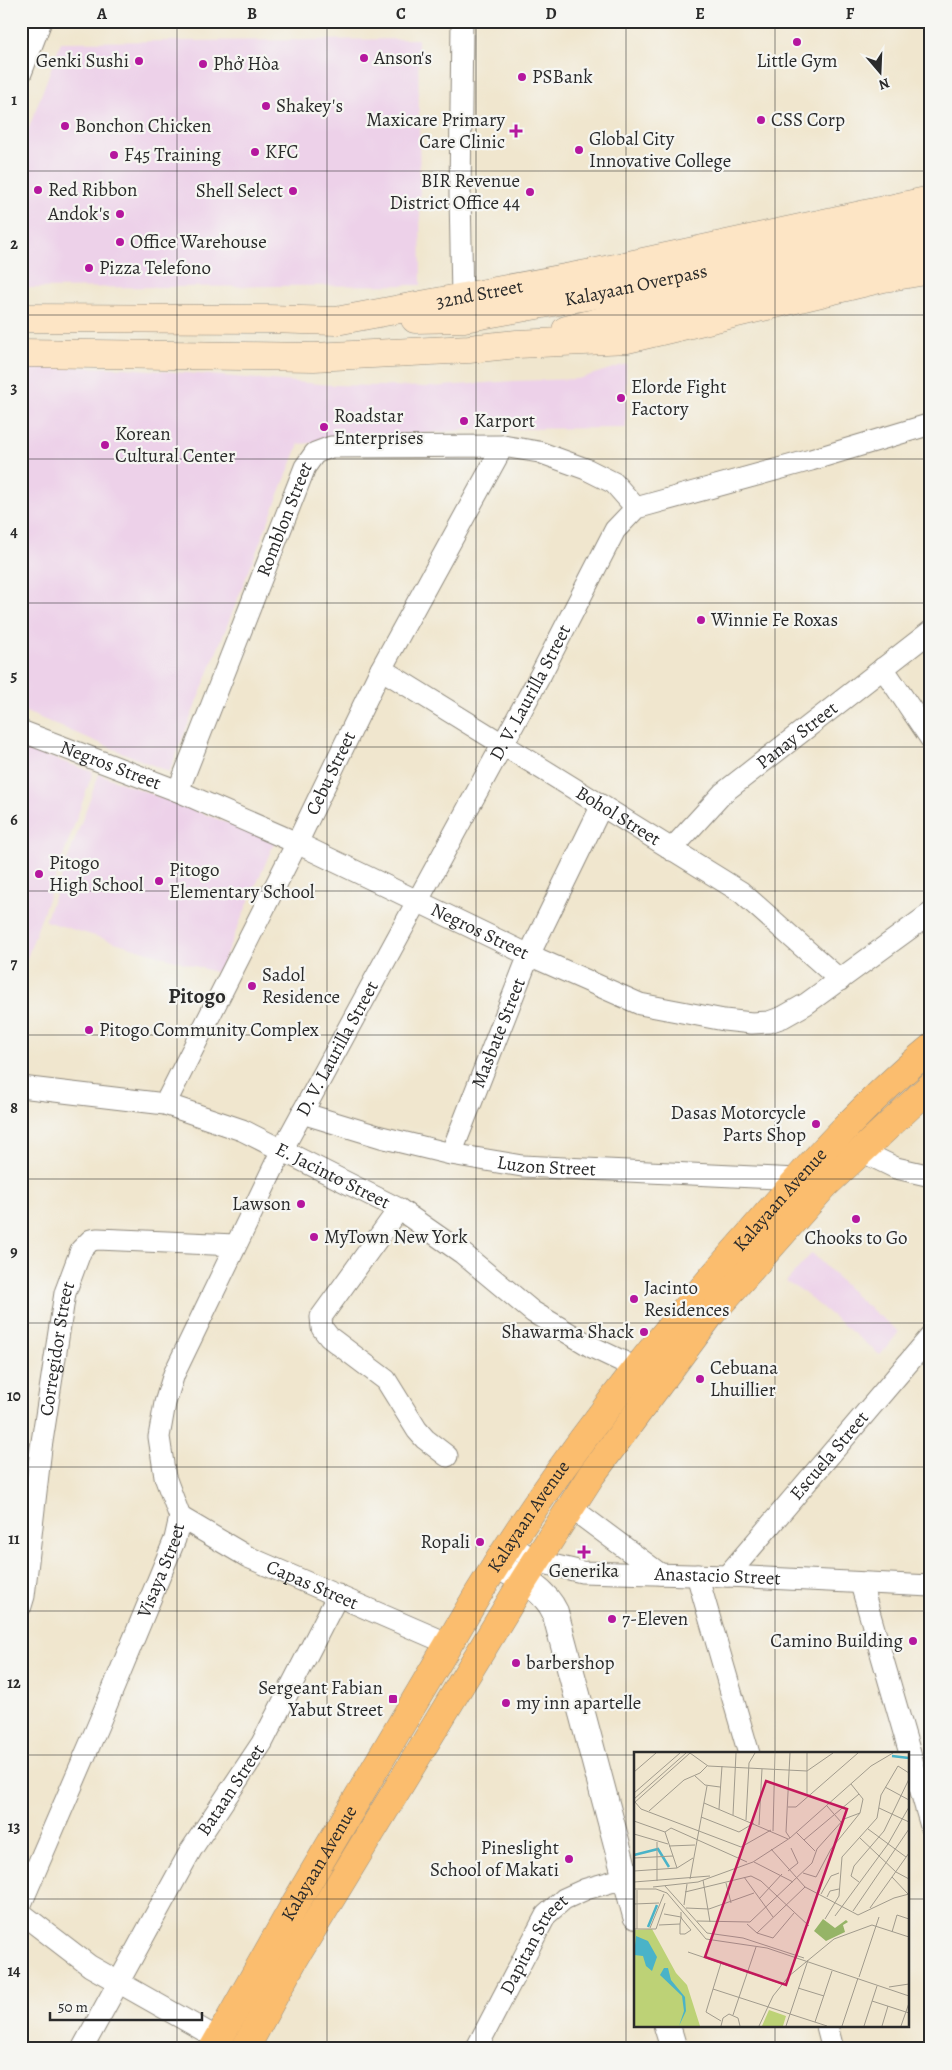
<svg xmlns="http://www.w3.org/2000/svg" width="952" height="2070" font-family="Alegreya,serif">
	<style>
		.built { fill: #edd1e9 }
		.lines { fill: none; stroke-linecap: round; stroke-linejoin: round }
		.minor-casing { stroke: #8e887c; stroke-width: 23 }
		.tertiary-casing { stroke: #8e887c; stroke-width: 28 }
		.secondary-casing { stroke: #8e887c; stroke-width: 29 }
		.primary-casing { stroke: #8e887c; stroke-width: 29 }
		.minor { stroke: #fff; stroke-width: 21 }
		.tertiary { stroke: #fff; stroke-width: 26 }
		.secondary { stroke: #fde5c5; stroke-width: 28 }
		.primary { stroke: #fbbd6e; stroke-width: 28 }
		.grid { fill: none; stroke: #2b2b2b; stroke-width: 1; stroke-opacity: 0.55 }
		.poi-dot { fill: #b5179e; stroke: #f6f6f2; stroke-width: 2 }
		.labels { text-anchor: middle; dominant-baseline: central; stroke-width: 4.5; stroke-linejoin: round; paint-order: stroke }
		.poi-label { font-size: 19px; fill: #2b2b2b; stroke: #f6f6f2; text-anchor: start }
		.street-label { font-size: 19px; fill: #2b2b2b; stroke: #f6f6f2 }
		.quarter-label { font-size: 21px; font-weight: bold; fill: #2b2b2b; stroke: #f6f6f2 }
		.inset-river { fill: none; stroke: #4ab3c8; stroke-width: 2.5 }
		.inset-road { fill: none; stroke: #a19b8d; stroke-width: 1 }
		.view { fill: #c2185b; fill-opacity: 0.15; stroke: #c2185b; stroke-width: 2.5 }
		.inset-edge { fill: none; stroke: #2b2b2b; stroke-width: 2.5 }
		.neatline { fill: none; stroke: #2b2b2b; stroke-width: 2 }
		.grid-label { font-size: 16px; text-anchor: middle; font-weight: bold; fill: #2b2b2b }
	</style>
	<rect width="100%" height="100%" fill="#f6f6f2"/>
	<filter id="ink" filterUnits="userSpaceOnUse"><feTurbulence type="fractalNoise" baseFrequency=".02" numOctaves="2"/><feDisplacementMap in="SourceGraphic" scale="10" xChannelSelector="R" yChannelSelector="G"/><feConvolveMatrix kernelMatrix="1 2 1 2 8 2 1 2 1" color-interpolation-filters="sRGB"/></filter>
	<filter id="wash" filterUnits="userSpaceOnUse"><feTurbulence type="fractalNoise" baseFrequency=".0096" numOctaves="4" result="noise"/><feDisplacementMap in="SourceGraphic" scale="20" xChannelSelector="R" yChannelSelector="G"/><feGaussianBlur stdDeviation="1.12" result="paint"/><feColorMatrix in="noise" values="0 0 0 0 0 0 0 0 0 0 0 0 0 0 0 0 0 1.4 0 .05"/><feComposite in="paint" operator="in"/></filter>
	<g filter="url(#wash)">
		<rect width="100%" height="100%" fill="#f0e6ce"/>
		<g class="built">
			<path d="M418,39l3,246 -400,3v-139l40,-107z"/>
			<path d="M626,364v64l-150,1 -177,15 -130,328 -148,-62v-344l105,2 205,17 99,2 83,-6 65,-2z"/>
			<path d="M21,747l72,25 -72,203z"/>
			<path d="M99,774l176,67 -57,132 -173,-52z"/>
			<path d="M812,1253l49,48 38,31 -19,23 -77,-63 -17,-10z"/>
		</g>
	</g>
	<g filter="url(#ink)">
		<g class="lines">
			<g class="minor-casing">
				<g id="minor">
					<path d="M21,73l20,-52"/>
					<path d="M462,297l-2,-103 2,-173"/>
					<path d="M883,668l48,71"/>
					<path id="s1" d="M381,669l360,223 99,88"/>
					<path id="s2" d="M21,731l157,60 119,52 232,112 111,49 84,16 28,3 17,-1 14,-5 23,-13 125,-91"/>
					<path id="s3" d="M178,791l127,-324 10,-14 16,-6 172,-1 36,6 47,17 28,14 22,25"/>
					<path id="s4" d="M671,850l52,-57 208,-162"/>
					<path id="s5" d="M21,1087l144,17 77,26 157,79 63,44 71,59 59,35 59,28"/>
					<path id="s6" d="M165,1104l132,-261 84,-174 122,-223"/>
					<path id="s7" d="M302,1113l79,24 70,17 71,12 275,13"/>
					<path d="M861,1151l35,17 35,8"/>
					<path id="s8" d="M451,1154l78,-199 72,-148"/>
					<path d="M399,1209l-78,108 1,11 7,9 57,43 31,50 8,9 22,17"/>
					<path d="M570,1507l90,67"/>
					<path id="s9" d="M180,1517l68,40 201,87"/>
					<path id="s10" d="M510,1544l25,17 47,11 145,4 204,10"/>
					<path d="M697,1575l52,179"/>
					<path id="s11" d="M727,1576l204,-240"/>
					<path d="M861,1584l70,242"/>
					<path id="s12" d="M21,1606l3,-10 17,-148 24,-155 16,-43 10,-10 7,-1 137,6"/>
					<path id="s13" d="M21,1904l78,-181 76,-184 5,-22 -15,-40 -6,-40 6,-34 9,-29 108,-224 259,-476 74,-144 21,-22 175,-48 120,-36"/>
					<path d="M21,1913l69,53 129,73"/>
					<path d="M827,2026l6,23"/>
					<path id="s14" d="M82,2049l109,-199 71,-107 76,-148"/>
					<path id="s15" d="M476,2049l70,-134 18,-16 22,-10 39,-11"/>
				</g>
			</g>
			<g class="tertiary-casing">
				<g id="tertiary">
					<path d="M496,1565c22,12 48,23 59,47l81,304"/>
					<path d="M667,2026l7,23"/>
				</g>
			</g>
			<g class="secondary-casing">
				<g id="secondary">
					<path id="s16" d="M21,318l247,1 68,2 256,-48 339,-73"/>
					<path id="s17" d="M415,319l49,-1 128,-23 339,-72"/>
					<path d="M566,330l56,-14 269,-62 40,-6"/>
					<path d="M21,353l293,4 155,-8 48,-5 111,-5 256,-61 47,-8"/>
				</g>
			</g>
			<g class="primary-casing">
				<g id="primary">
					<path id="s18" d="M213,2049l82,-145 183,-310c78,-128 172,-247 271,-359 56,-65 115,-132 182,-187"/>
					<path d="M245,2049l48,-88 231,-381 68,-106 118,-159 115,-130 106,-99"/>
				</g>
			</g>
			<use href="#minor" class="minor"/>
			<use href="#tertiary" class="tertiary"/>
			<use href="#secondary" class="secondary"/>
			<use href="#primary" class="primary"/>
		</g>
	</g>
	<path class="grid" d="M177,21v2028M327,21v2028M476,21v2028M626,21v2028M775,21v1733M21,171h910M21,315h910M21,459h910M21,603h910M21,747h910M21,891h910M21,1035h910M21,1179h910M21,1323h910M21,1467h910M21,1611h910M21,1755h615M908,1755h23M21,1899h615M908,1899h23M775,2026v23"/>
	<g class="poi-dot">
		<circle cx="797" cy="42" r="5"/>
		<circle cx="364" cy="58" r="5"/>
		<circle cx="139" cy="61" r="5"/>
		<circle cx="203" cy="64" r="5"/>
		<circle cx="522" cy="77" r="5"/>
		<circle cx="266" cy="106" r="5"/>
		<circle cx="761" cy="120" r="5"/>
		<circle cx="65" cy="126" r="5"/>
		<path d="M513.5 123.5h5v5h5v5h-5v5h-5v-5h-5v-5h5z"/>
		<circle cx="579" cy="150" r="5"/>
		<circle cx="255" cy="152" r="5"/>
		<circle cx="114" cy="155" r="5"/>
		<circle cx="38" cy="190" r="5"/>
		<circle cx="293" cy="191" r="5"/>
		<circle cx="530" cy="192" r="5"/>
		<circle cx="120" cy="214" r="5"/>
		<circle cx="120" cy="242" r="5"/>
		<circle cx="89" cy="268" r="5"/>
		<circle cx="621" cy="398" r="5"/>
		<circle cx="464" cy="421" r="5"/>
		<circle cx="324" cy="427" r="5"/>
		<circle cx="105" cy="445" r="5"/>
		<circle cx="701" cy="620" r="5"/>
		<circle cx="39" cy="874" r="5"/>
		<circle cx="159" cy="881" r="5"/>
		<circle cx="252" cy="986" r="5"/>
		<circle cx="89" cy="1030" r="5"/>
		<circle cx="816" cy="1124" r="5"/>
		<circle cx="301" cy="1204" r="5"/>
		<circle cx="856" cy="1219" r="5"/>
		<circle cx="314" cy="1237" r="5"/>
		<circle cx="634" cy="1299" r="5"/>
		<circle cx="644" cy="1332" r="5"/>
		<circle cx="700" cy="1379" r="5"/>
		<circle cx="480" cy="1542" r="5"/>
		<path d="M581.5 1544.5h5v5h5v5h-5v5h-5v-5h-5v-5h5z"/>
		<circle cx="612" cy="1619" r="5"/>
		<circle cx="913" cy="1641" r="5"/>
		<circle cx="516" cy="1663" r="5"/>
		<rect x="388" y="1694" width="10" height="10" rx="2.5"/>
		<circle cx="506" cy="1703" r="5"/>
		<circle cx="569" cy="1859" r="5"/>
	</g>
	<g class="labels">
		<g class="poi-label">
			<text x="374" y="58">Anson's</text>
			<text x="129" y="61" text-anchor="end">Genki Sushi</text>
			<text x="797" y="61" text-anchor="middle">Little Gym</text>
			<text x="213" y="64">Phở Hòa</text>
			<text x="532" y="77">PSBank</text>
			<text x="276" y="106">Shakey's</text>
			<text x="505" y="120" text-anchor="end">Maxicare Primary<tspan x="505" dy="22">Care Clinic</tspan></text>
			<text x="771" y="120">CSS Corp</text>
			<text x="75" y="126">Bonchon Chicken</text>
			<text x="589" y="139">Global City<tspan x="589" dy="22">Innovative College</tspan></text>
			<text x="265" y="152">KFC</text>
			<text x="124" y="155">F45 Training</text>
			<text x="520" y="181" text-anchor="end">BIR Revenue<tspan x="520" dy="22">District Office 44</tspan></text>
			<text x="48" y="190">Red Ribbon</text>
			<text x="283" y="191" text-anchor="end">Shell Select</text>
			<text x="110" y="214" text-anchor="end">Andok's</text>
			<text x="130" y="242">Office Warehouse</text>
			<text x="99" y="268">Pizza Telefono</text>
			<text x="631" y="387">Elorde Fight<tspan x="631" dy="22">Factory</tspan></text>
			<text x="334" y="416">Roadstar<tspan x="334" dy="22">Enterprises</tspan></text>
			<text x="474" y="421">Karport</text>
			<text x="115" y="434">Korean<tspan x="115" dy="22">Cultural Center</tspan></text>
			<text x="711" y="620">Winnie Fe Roxas</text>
			<text x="49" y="863">Pitogo<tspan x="49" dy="22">High School</tspan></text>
			<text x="169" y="870">Pitogo<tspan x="169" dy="22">Elementary School</tspan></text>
			<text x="262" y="975">Sadol<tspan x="262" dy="22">Residence</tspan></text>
			<text x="99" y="1030">Pitogo Community Complex</text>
			<text x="806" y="1113" text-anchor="end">Dasas Motorcycle<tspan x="806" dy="22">Parts Shop</tspan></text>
			<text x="291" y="1204" text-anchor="end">Lawson</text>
			<text x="324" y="1237">MyTown New York</text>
			<text x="856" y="1238" text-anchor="middle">Chooks to Go</text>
			<text x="644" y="1288">Jacinto<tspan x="644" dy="22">Residences</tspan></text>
			<text x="634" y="1332" text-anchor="end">Shawarma Shack</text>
			<text x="710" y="1368">Cebuana<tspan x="710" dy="22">Lhuillier</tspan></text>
			<text x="470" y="1542" text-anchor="end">Ropali</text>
			<text x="584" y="1571" text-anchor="middle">Generika</text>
			<text x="622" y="1619">7-Eleven</text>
			<text x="903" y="1641" text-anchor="end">Camino Building</text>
			<text x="526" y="1663">barbershop</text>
			<text x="383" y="1688" text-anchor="end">Sergeant Fabian<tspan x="383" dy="22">Yabut Street</tspan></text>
			<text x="516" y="1703">my inn apartelle</text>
			<text x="559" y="1848" text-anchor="end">Pineslight<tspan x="559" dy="22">School of Makati</tspan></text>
		</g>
		<g class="street-label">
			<text stroke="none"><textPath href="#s17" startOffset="224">Kalayaan Overpass</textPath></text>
			<text stroke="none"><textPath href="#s16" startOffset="461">32nd Street</textPath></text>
			<text stroke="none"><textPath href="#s3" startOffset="292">Romblon Street</textPath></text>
			<text stroke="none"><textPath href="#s13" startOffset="1336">D. V. Laurilla Street</textPath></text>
			<text stroke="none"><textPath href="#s4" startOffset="171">Panay Street</textPath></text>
			<text stroke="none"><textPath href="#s2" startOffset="96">Negros Street</textPath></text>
			<text stroke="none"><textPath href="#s6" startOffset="370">Cebu Street</textPath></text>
			<text stroke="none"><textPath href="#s1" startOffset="279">Bohol Street</textPath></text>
			<text stroke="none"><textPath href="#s2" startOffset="501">Negros Street</textPath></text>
			<text stroke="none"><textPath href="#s8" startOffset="130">Masbate Street</textPath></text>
			<text stroke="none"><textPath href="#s13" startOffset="931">D. V. Laurilla Street</textPath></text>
			<text stroke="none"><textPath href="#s7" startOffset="251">Luzon Street</textPath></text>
			<text stroke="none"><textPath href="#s5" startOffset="328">E. Jacinto Street</textPath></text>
			<text stroke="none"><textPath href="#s18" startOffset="1024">Kalayaan Avenue</textPath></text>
			<text stroke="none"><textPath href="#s12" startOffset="260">Corregidor Street</textPath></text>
			<text stroke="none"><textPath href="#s11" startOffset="158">Escuela Street</textPath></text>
			<text stroke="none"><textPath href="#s18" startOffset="619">Kalayaan Avenue</textPath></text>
			<text stroke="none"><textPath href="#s13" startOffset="362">Visaya Street</textPath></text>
			<text stroke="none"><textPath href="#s10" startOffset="214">Anastacio Street</textPath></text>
			<text stroke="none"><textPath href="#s9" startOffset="149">Capas Street</textPath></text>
			<text stroke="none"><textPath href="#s14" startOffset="299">Bataan Street</textPath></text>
			<text stroke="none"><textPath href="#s18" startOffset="214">Kalayaan Avenue</textPath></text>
			<text stroke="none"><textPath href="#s15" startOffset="120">Dapitan Street</textPath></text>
		</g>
		<g class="quarter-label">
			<text x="197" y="996">Pitogo</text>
		</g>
	</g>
	<g transform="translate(634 1752)">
		<rect width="275" height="275" fill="#f0e6ce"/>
		<path d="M18,177l24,44 11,12 13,41h-66v-96zM135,258l17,6 -3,10h-21z" fill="#bdd276"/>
		<path d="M189,167l12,9 11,-8 2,2 -5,3 2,7 -19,9 -12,-10z" fill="#96b467"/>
		<path d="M2,184l12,5 9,16 -5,14 -6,-5 -3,-10 -9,-1zM30,216h4l3,12 14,17 1,14 -7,15 5,-15 -2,-15 -22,-21z" fill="#4ab3c8"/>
		<path class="inset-river" d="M258,4l17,2M0,103l24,-6 11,18M14,175l9,-22"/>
		<path class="inset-road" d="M56,1l18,13 99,5 26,-18M0,20l22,-19M61,24l10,9 15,2M251,35l24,13M0,41l46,-40M173,44v-43M0,47l52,-46M1,50l6,7 100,38 30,-17M0,51l56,-50M70,51l84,36M193,54l14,16M154,55h8l62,-54M245,56l30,14M85,57l3,-43M15,59l35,-31 16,-7 7,-7M99,63l3,-62M67,65l38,15 15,-9M112,68l3,-57 6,-10M0,69l31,11M125,73l3,-56M234,77l38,28M139,79l2,-78M31,80l6,-4 76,34M31,80l12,36M162,80l19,19M0,82l34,10M156,86l-4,-6 4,-79M226,86l36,34 13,7M170,88l55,-46M35,94l26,-1M137,97l34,38 53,28 36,-17 15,-4M0,106l39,-2M120,110l39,20M0,119l43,-3 16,-10M154,119l10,-8 -7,-15M169,121l13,4 15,-28 29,-36M110,125l29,40M258,125l16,17M56,127l17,-93M69,128l7,42M23,129v-39M0,130l76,-6M225,130l-8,-6 3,-10 30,-35 25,-52M92,131l5,20M31,134l42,47 36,5 61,20M19,135l45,-5 55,-20 37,-24 81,-72 22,-13M0,137h22l11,4 39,46 61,9 142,48M3,138v39M51,140l66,-16 10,5 48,45M187,142l10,-18 8,-3M193,145l3,-6 9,-2M125,147l23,-25M0,152l25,-1M50,153l3,-21M52,156l23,1 45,-16M236,156l39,-55M219,159l56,-82M30,162l17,3 1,2 9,11 -6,4h-5v-10l1,-7v-5M201,164l53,-72 21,-37M191,167l14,-23 3,-39 35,-39 4,-23 17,-29 11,7M63,169l53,1 62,-59 5,-14 27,-30 16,-6 3,-14 -12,-15M113,172l10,9 16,5 21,-25M25,173l21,-1M16,176l14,-34M0,177h22l9,-26M258,180l5,-17 12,4M123,181l48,-46M54,200l94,32M87,211l-15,49 15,9M225,225l20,-60M255,235l20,-3M164,236l26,8M79,237l114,37M238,249l37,12M99,263l23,-68M181,270l17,-51M87,274l2,-8 6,-4 9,4 2,8M125,274l14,-30 16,-20 45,-37 38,-14 37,12M152,274l22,-66M208,274l16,-48M230,274l13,-40M248,274l6,-20M267,274l8,-23"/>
		<path class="view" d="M132,29l81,28 -61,176 -81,-28z"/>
		<rect width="275" height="275" class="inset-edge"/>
	</g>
	<rect width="952" height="2070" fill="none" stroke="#f6f6f2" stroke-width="55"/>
	<g transform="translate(880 72) rotate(161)" stroke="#f6f6f2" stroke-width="4" paint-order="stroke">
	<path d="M0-4L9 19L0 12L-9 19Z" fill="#2b2b2b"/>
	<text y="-8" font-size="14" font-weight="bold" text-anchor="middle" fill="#2b2b2b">N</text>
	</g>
	<path d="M50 2012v8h152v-8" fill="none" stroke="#2b2b2b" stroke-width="2.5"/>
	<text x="58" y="2012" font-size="15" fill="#2b2b2b" stroke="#f6f6f2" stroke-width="4" paint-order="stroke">50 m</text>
	<rect x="28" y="28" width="896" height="2014" class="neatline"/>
	<g class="grid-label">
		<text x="102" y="19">A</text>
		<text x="252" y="19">B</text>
		<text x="401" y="19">C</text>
		<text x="551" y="19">D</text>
		<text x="700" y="19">E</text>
		<text x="850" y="19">F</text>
		<text x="14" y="105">1</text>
		<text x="14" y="249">2</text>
		<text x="14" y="393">3</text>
		<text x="14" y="537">4</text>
		<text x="14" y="681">5</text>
		<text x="14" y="825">6</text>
		<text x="14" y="969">7</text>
		<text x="14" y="1113">8</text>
		<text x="14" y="1257">9</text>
		<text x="14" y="1401">10</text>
		<text x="14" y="1544">11</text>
		<text x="14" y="1688">12</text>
		<text x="14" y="1832">13</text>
		<text x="14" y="1976">14</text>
	</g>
</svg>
